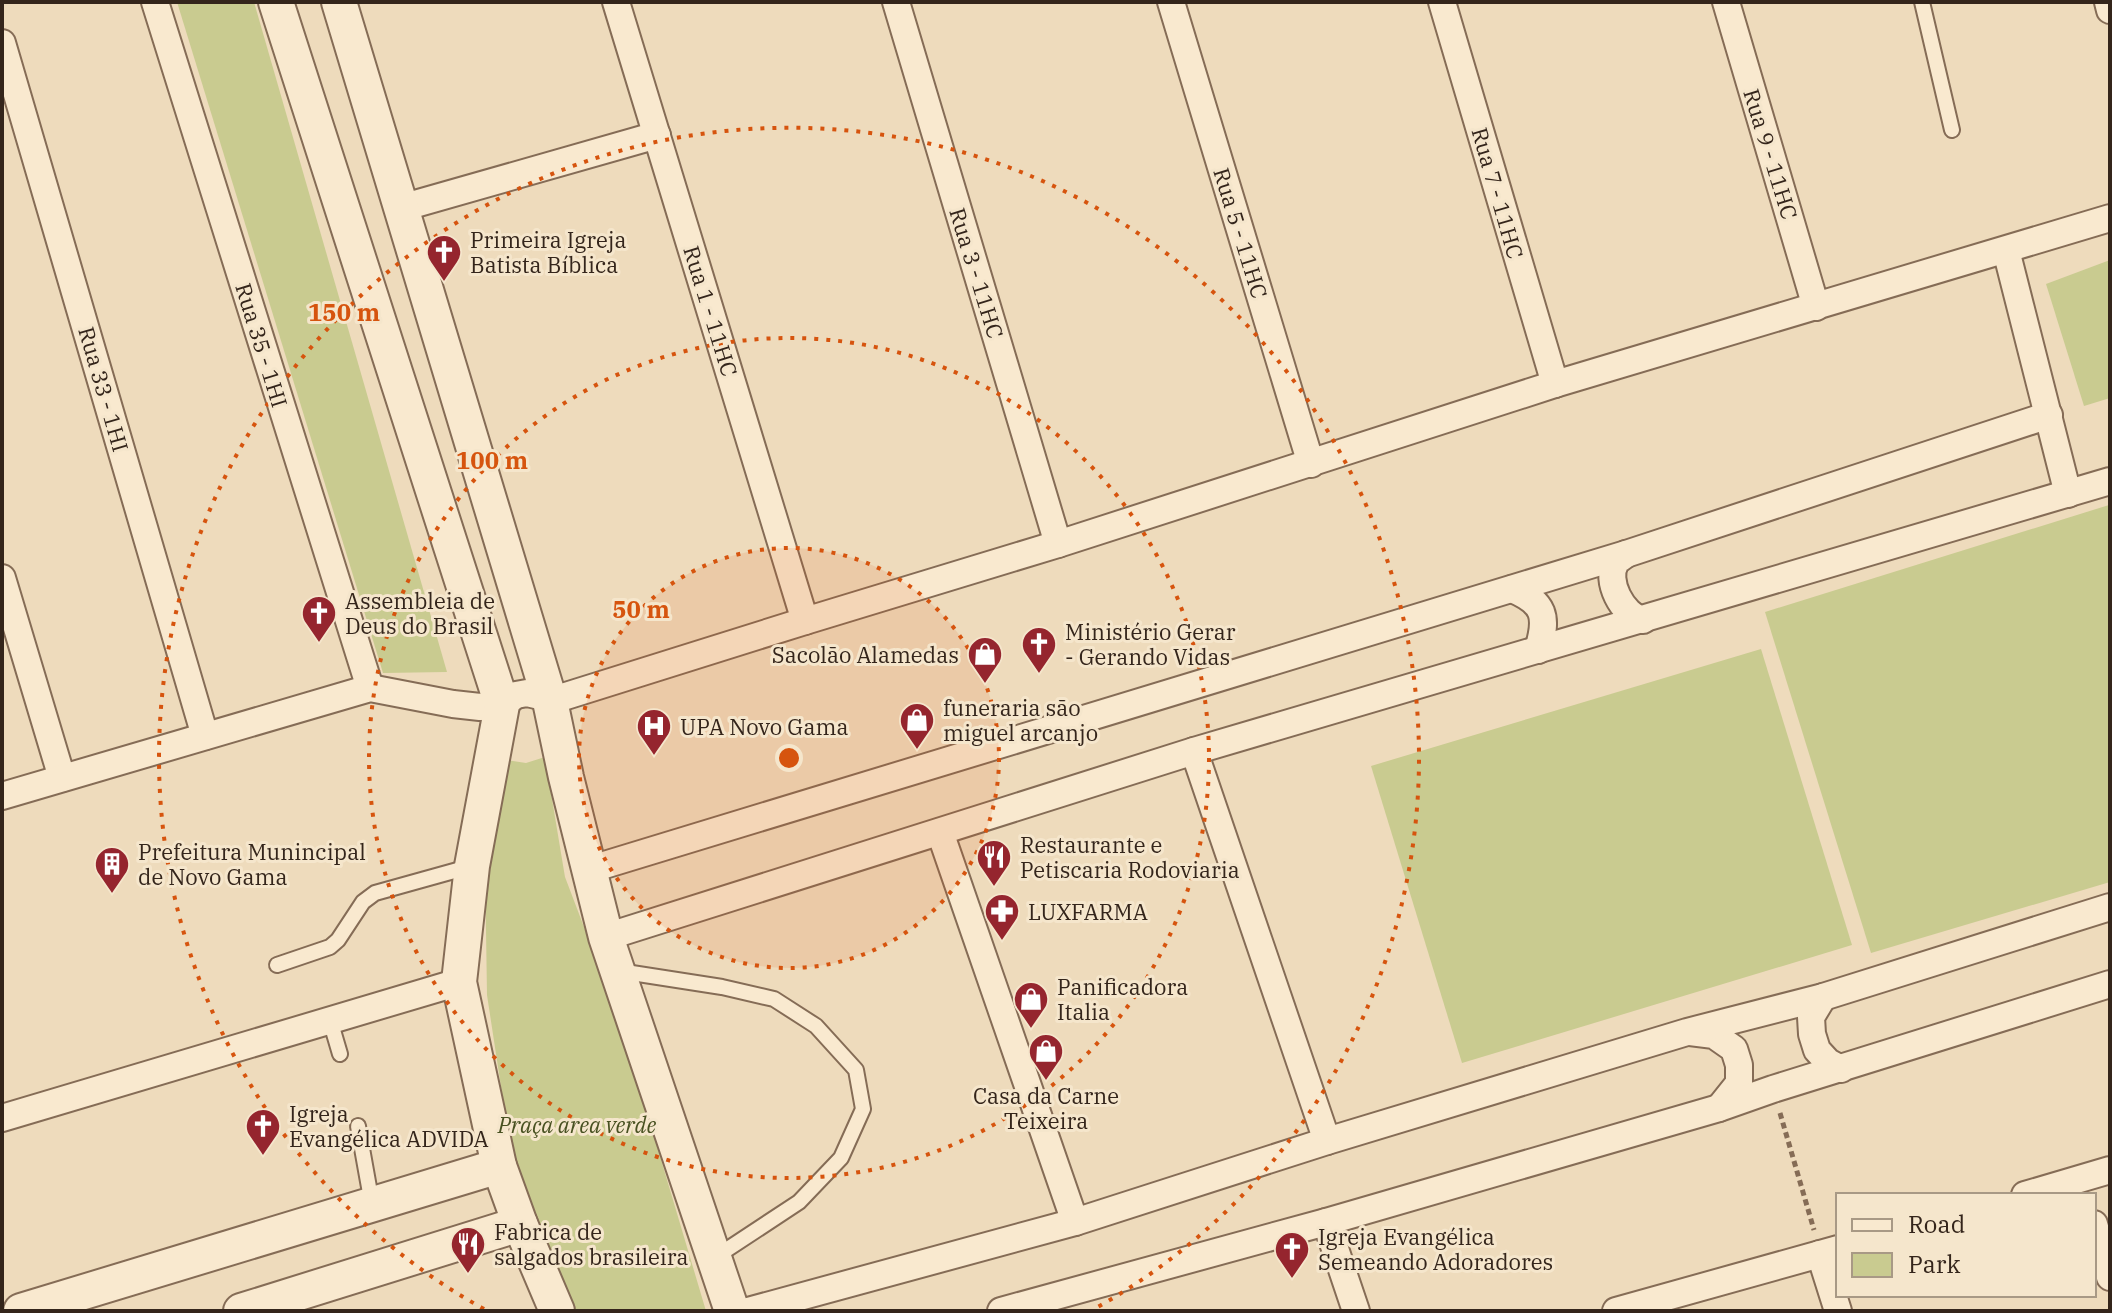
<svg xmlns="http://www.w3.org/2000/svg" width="2112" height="1313" font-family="'IBM Plex Serif',serif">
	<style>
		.green { fill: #c9cb90 }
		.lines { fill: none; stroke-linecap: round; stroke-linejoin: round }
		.service-casing { stroke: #856c56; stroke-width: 18 }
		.minor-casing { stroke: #856c56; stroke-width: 30 }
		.tertiary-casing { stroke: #856c56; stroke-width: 38 }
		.path { stroke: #856c56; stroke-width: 5; stroke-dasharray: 6 4; stroke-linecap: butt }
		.service { stroke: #f9e9cf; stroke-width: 14 }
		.minor { stroke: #f9e9cf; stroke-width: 26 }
		.tertiary { stroke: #f9e9cf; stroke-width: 34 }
		.ring { fill: none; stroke: #d6540e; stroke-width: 4; stroke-dasharray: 4 8 }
		.labels { text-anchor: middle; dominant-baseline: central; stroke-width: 6; stroke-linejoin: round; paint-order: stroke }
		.street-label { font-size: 22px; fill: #34251b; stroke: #f5e6cc }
		.poi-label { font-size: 22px; fill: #34251b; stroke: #f5e6cc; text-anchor: start }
		.park-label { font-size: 22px; font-style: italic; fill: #485121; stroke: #f5e6cc }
		.centre { fill: #d6540e; stroke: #f5e6cc; stroke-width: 4 }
		.ring-label { font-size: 24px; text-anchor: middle; font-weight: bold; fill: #d6540e; stroke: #f5e6cc; stroke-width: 6; stroke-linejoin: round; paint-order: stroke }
	</style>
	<rect width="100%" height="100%" fill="#eedbbc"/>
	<g class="green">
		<path d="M177,2h77l193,670 -64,1z"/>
		<path d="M2110,260v138l-26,8 -38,-122z"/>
		<path d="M2109,505l1,377 -239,71 -106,-341z"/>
		<path d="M1761,649l91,296 -390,118 -91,-297z"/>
		<path d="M545,757l20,120 19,50 59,172 63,212h-138l-13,-26 -46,-146 -22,-144 -2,-130 21,-105 20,3z"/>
	</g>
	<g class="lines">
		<g class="service-casing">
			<g id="service">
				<path d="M1922,2l30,128"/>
				<path d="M277,965l53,-18 8,-7 25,-38 12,-9 97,-27"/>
				<path d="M619,971l103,16 52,12 42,27 40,44 7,39 -22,49 -42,44 -85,56"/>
				<path d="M330,1020l10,34"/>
				<path d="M358,1126l14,78"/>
			</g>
		</g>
		<g class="minor-casing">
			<g id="minor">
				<path d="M155,2l215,686"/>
				<path d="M616,2l189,619"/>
				<path d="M896,2l162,542"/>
				<path d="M1171,2l140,462"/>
				<path d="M1442,2l113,382"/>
				<path d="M1726,2l90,305"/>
				<path d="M2108,2l2,8"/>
				<path d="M2,43l203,693"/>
				<path d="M401,208l256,-73"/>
				<path d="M2006,250l62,244"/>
				<path d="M1626,554c-3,3 -8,5 -10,8 -12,18 7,54 27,58"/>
				<path d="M2,578l60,200"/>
				<path d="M1512,589c33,14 36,27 26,61"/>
				<path d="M1194,751l133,390"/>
				<path d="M2,796l368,-108 83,16 27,3 22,-2 14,-10 11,-2 13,3 10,5 255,-80 253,-77 497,-160 555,-166"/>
				<path d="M940,832l135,390"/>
				<path d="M588,870l1038,-316 423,-139"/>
				<path d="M606,937l588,-186 916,-270"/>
				<path d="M1823,997l-12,20 1,17 5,16 11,12 13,7"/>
				<path d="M1690,1032l24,3 20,14 5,16v18l-20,25"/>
				<path d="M2,1118l457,-136"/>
				<path d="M2025,1195l85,-25"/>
				<path d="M1326,1222l30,89"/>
				<path d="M2094,1224l16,53"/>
				<path d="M1820,1254l18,57"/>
				<path d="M748,1311l327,-89 252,-81 360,-109 136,-35 287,-90"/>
				<path d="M1001,1311l325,-89 393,-114 54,-19 337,-105"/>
				<path d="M1616,1311l222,-62"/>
			</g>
		</g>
		<g class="tertiary-casing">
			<g id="tertiary">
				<path d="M276,2l226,703 -30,161 -13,116 40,184 21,58 37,87"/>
				<path d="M339,2l211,699 16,76 40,160 126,374"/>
				<path d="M21,1311l478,-145"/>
				<path d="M241,1311l279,-87"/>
			</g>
		</g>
		<path class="path" d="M1780,1113l34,117"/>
		<use href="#service" class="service"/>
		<use href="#minor" class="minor"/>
		<use href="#tertiary" class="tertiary"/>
	</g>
	<circle cx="789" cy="758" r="210" fill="#d6540e" fill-opacity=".12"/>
	<g class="ring">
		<circle cx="789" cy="758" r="210"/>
		<circle cx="789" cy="758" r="420"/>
		<path d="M484 1309A630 630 0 1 1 1094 1309"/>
	</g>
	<defs>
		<g id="church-pin" transform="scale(1.8)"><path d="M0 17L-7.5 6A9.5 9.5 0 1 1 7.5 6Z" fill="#95252e" stroke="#f5e6cc"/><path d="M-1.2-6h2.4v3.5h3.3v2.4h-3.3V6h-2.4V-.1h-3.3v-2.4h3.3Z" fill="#fff"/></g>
		<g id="shop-pin" transform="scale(1.8)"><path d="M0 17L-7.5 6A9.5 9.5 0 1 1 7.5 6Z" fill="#95252e" stroke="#f5e6cc"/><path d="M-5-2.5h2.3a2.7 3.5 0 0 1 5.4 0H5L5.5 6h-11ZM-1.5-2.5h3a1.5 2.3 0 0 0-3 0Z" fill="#fff"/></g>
		<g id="hospital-pin" transform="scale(1.8)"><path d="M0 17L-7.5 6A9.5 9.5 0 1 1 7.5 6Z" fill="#95252e" stroke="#f5e6cc"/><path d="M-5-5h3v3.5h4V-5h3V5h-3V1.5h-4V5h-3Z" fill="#fff"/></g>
		<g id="restaurant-pin" transform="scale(1.8)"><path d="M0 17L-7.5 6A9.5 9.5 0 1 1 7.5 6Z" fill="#95252e" stroke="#f5e6cc"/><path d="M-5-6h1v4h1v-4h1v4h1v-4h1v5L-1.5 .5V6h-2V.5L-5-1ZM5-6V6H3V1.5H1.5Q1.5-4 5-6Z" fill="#fff"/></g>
		<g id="building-pin" transform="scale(1.8)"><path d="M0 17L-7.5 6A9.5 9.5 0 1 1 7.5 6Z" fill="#95252e" stroke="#f5e6cc"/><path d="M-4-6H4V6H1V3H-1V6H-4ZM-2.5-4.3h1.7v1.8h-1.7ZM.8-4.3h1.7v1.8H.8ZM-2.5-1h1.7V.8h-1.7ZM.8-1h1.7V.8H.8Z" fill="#fff"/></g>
		<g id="pharmacy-pin" transform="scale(1.8)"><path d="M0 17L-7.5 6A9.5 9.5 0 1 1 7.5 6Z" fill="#95252e" stroke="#f5e6cc"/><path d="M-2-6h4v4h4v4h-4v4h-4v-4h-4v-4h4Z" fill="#fff"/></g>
	</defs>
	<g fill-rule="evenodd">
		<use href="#church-pin" x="444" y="252"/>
		<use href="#church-pin" x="319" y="613"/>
		<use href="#church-pin" x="1039" y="644"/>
		<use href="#shop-pin" x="985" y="654"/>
		<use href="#shop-pin" x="917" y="720"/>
		<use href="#hospital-pin" x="654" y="726"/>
		<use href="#restaurant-pin" x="994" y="857"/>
		<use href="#building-pin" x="112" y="864"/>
		<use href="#pharmacy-pin" x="1002" y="911"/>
		<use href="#shop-pin" x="1031" y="999"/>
		<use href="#shop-pin" x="1046" y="1051"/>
		<use href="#church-pin" x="263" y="1126"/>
		<use href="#restaurant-pin" x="468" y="1244"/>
		<use href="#church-pin" x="1292" y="1249"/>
	</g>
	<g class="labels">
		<g class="street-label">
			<text transform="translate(1771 154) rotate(73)">Rua 9 - 11HC</text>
			<text transform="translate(1498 193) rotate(74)">Rua 7 - 11HC</text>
			<text transform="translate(1241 233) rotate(73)">Rua 5 - 11HC</text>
			<text transform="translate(977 273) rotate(73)">Rua 3 - 11HC</text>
			<text transform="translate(711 311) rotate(73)">Rua 1 - 11HC</text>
			<text transform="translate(262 345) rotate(73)">Rua 35 - 1HI</text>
			<text transform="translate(104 389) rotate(74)">Rua 33 - 1HI</text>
		</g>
		<g class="poi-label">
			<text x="470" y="239">Primeira Igreja<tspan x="470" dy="25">Batista Bíblica</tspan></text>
			<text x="345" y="600">Assembleia de<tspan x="345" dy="25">Deus do Brasil</tspan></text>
			<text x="1065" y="631">Ministério Gerar<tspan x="1065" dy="25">- Gerando Vidas</tspan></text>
			<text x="959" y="654" text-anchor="end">Sacolão Alamedas</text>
			<text x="943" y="707">funeraria são<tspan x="943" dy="25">miguel arcanjo</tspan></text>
			<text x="680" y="726">UPA Novo Gama</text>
			<text x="1020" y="844">Restaurante e<tspan x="1020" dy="25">Petiscaria Rodoviaria</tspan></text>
			<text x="138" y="851">Prefeitura Munincipal<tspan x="138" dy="25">de Novo Gama</tspan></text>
			<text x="1028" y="911">LUXFARMA</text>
			<text x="1057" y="986">Panificadora<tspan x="1057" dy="25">Italia</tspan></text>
			<text x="1046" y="1095" text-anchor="middle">Casa da Carne<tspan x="1046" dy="25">Teixeira</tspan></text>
			<text x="289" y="1113">Igreja<tspan x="289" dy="25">Evangélica ADVIDA</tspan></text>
			<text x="494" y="1231">Fabrica de<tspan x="494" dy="25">salgados brasileira</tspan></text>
			<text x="1318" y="1236">Igreja Evangélica<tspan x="1318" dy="25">Semeando Adoradores</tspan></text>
		</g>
		<g class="park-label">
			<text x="577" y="1124">Praça area verde</text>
		</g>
	</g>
	<circle cx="789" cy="758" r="12" class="centre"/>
	<g class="ring-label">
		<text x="344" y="321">150 m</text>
		<text x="492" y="469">100 m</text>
		<text x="641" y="618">50 m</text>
	</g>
	<rect width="2112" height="1313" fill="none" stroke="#34251b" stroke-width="8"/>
	<rect x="1836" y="1193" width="260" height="104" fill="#f5e6cc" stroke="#a89985" stroke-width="2"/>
	<rect x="1852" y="1219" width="40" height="12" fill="#f9e9cf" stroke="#a89985" stroke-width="2"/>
	<text x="1908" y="1233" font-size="24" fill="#34251b">Road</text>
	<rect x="1852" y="1253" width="40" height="24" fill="#c9cb90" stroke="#a89985" stroke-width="2"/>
	<text x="1908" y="1273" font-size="24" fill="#34251b">Park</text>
</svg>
